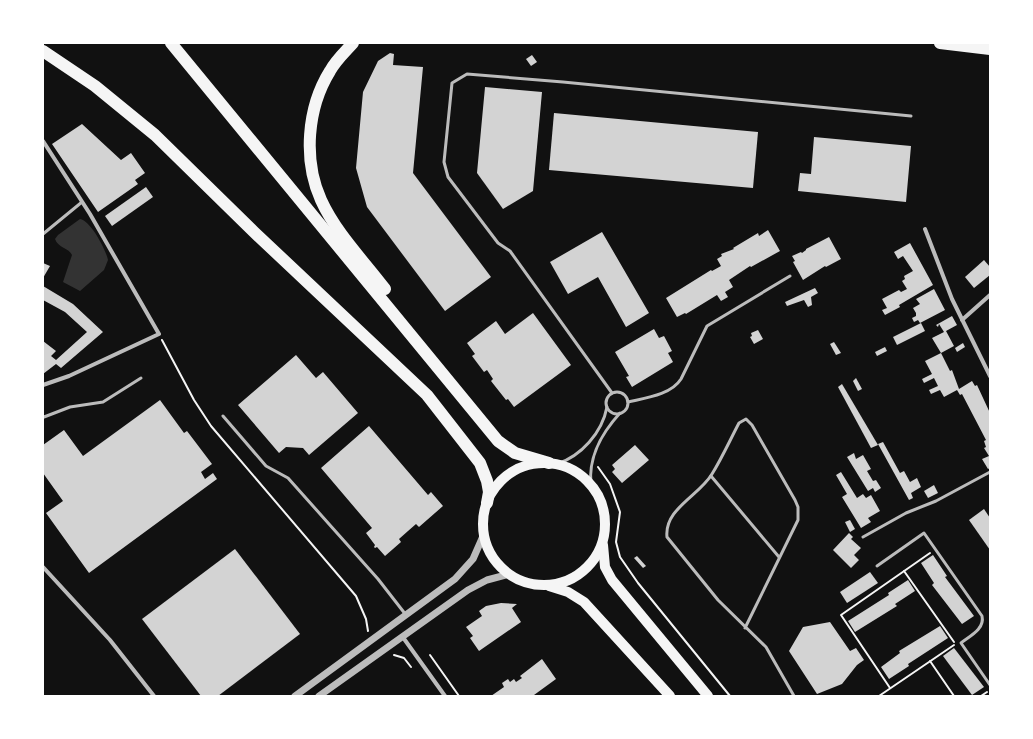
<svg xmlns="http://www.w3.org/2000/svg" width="1033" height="739" font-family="'Alegreya Sans',sans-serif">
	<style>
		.water { fill: #333 }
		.building { fill: #d3d3d3 }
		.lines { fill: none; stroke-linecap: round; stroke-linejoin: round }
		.path { stroke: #f5f5f5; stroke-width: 2 }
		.service { stroke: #bcbcbc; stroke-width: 3 }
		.minor { stroke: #bcbcbc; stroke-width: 4 }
		.tertiary { stroke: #bcbcbc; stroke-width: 7 }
		.primary { stroke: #f5f5f5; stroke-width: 10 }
		.motorway { stroke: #f5f5f5; stroke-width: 12 }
	</style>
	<rect width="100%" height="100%" fill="#111"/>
	<path class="water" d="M80,219c11,2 26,31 28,41l-4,10 -24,21 -17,-9 9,-27c-3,-7 -14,-7 -17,-16l3,-4z"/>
	<g class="building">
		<path d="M390,53l4,1 -1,11 30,2 -10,106 78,104 -46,34 -78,-104 -11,-39 7,-76 15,-31z"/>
		<path d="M532,55l5,7 -6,4 -5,-7z"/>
		<path d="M485,87l57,5 -9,99 -30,18 -26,-36z"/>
		<path d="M554,113l204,19 -5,56 -204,-18z"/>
		<path d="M82,124l39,36 10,-7 14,20 -10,7 3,4 -40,28 -46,-68z"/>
		<path d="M814,137l97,9 -5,56 -108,-11 2,-18 11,1z"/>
		<path d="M146,187l7,10 -41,29 -7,-10z"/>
		<path d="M768,230l12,21 -29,16 -1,-1 -21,14 4,7 -8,5 3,5 -7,4 -4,-6 -31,19 -1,-1 -8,4 -11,-19 45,-28 1,1 9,-5 -4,-7 5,-3 -1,-2 13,-5 -1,-1 25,-15 1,3z"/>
		<path d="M602,232l47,81 -23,14 -28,-50 -30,17 -18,-32z"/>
		<path d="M829,237l12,22 -15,8 -1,-1 -22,14 -10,-18 2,-1 -3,-5 9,-4 1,1 4,-3v-1z"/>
		<path d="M910,243l23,42 -34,20 1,2 -15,8 -3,-5 5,-2 -5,-9 17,-9 2,2 6,-3 -5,-8 3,-2 -1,-3 9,-5 -10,-15 -5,3 -4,-7z"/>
		<path d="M984,260l6,7v8l-16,13 -9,-11z"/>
		<path d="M43,263l7,3 -7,12z"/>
		<path d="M43,286l30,18 30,28 -42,36 -5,-4 -13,10v-33l13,10 -5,5 5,4 31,-28 -22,-20 -22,-12z"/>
		<path d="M815,288l3,5 -7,4 1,8 -4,2 -4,-7 -17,6 -2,-4z"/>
		<path d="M934,289l11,21 -25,13 -2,-3 -4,2 -2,-4 4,-2v-3l-3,-5 7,-4 -4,-5z"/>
		<path d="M533,313l38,52 -57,42 -6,-8 -2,1 -15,-19 2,-2 -6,-9 -3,2 -12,-16 3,-2 -8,-11 29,-22 9,13z"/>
		<path d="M952,316l5,9 -11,6 8,15 -13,7 -9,-15 12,-6 -5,-8 -1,3 -2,-2z"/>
		<path d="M921,323l4,8 -28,14 -4,-8z"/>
		<path d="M654,329l5,9 5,-2 8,15 -4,2 5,9 -41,25 -6,-10 3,-1 -14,-24z"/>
		<path d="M758,330l5,9 -9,5 -4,-7 2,-1 -1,-3z"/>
		<path d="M834,342l7,11 -5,2 -6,-11z"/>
		<path d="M963,343l2,4 -8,5 -2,-4z"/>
		<path d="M885,347l2,4 -10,5 -2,-4z"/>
		<path d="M941,353l9,18 2,-1 7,19 13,-8 3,5 2,-1 13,28v55l-2,1 -6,-10 7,-3 -5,-8 2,-1 -2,-6 2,-1 -24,-46 -2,1 -3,-5 -13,7 -4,-7 -9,4 -2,-4 9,-4 -4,-8 -10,5 -2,-4 10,-5 -7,-13z"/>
		<path d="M296,355l20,23 7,-6 35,41 -49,42 -6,-7 -17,-1 -7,6 -41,-48z"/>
		<path d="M856,378l6,11 -4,2 -5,-10z"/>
		<path d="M842,384l36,61 -7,3 -33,-61z"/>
		<path d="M160,400l24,33 3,-2 25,33 -11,8 4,7 8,-6 4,6 -128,94 -43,-60 17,-12 -20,-28v-28l21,-15 19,26z"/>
		<path d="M369,426l59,69 3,-3 12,14 -24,21 -3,-3 -8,7 -9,8 2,3 -16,14 -8,-9 -2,1 -1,-1 1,-2 -9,-12 6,-5 -51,-60z"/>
		<path d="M883,442l17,31 4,-2 6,11 7,-4 4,9 -10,6 2,5 -4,2 -31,-56z"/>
		<path d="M635,445l14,15 -27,23 -10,-11 3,-3 -3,-4z"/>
		<path d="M854,453l2,6 7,-4 8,14 -4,2 6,10 3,-1 5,8 -6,4 -2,-4 -5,3 -21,-34z"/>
		<path d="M841,472l16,26 6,-4 3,4 5,-3 9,16 -12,7 3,4 -10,6 -19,-31 5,-3 -11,-19z"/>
		<path d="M934,485l4,8 -10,5 -4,-7z"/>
		<path d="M984,509l6,9v32l-21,-30z"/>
		<path d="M850,520l5,9 -5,3 -5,-10z"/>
		<path d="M849,533l4,4 -2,2 10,9 -7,7 5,5 -8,8 -18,-18z"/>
		<path d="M235,549l65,85 -82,62h-17l-59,-77z"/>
		<path d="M933,555l14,21 -2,1 29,39 -12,8 -30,-39 2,-2 -13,-20z"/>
		<path d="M637,556l9,10 -3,2 -9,-10z"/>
		<path d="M870,572l8,11 -31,20 -7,-11z"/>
		<path d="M908,580l7,11 -20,13 2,2 -42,26 -7,-11 41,-26 -1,-2z"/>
		<path d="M501,603l16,1 -5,4 9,14 -42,29 -9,-13 3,-2 -7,-9 16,-11 -3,-5 7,-5z"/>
		<path d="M830,622l20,29 6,-3 8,12 -7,5 -15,19 -25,10 -28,-43 14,-24z"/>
		<path d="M940,626l8,12 -40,26 1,2 -20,13 -8,-12 19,-14 -1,-2z"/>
		<path d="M954,648l30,39 -12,8 -29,-39z"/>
		<path d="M542,659l14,20 -22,16 1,1h-44l13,-9 -2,-4 6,-4 2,3 4,-3 2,3 6,-4 -2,-2z"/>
	</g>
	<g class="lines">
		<g class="path">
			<path d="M162,340l32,60 17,26 145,170 10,23 2,12"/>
			<path d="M598,467l12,17 10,28 -4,30 4,15 18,26 92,113"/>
			<path d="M904,571l50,71"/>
			<path d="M394,655l10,3 7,9"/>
			<path d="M430,655l29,41"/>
			<path d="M930,661l24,35"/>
			<path d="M890,688l-49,-73 89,-62"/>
			<path d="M879,696l75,-51"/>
			<path d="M981,696l6,-4"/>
		</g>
		<g class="service">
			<path d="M43,234l39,-32"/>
			<circle cx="617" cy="403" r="11"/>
			<path d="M612,393l-102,-142 -12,-8 -50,-66 -4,-15 8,-79 15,-9 96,8 348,34"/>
			<path d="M628,402c17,-4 43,-7 53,-23l26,-53 83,-50"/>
			<path d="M43,416l1,1 26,-10 33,-5 38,-24"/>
			<path d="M223,416l43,50 22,12 90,101 28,36"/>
			<path d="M557,464c24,-8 45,-31 50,-57"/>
			<path d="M711,476l68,81"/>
			<path d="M591,485c-3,-28 10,-51 29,-72"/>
			<path d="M863,537l43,-24 30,-12 54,-29"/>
			<path d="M877,566l47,-33 58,83c3,13 -12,20 -21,27l29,42"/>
			<path d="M745,628l53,-108v-13l-3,-7 -43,-75 -6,-6 -7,4c-9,17 -17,35 -27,51 -13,22 -48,35 -45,63l51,63 48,47 28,49"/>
		</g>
		<g class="minor">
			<path d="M43,141l47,73 69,120 -90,42 -26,9"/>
			<path d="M925,229l27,70 38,77"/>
			<path d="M962,320l28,-25"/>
			<path d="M43,567l67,73 44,56"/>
			<path d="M402,636l43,60"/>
		</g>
		<g class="tertiary">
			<path d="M295,696l160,-117 18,-20 11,-25"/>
			<path d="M319,696l149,-106 19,-10 23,-6"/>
		</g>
		<g class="primary">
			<circle cx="544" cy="524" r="61"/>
			<path d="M603,545l2,22 7,13 96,116"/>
			<path d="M549,586l19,6 16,10 86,94"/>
		</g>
		<g class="motorway">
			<path d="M171,43l327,398 17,12 34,10"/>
			<path d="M353,43c-8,9 -17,17 -23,28 -23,37 -27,89 -9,129 15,33 42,60 64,89"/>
			<path d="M940,43l50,6"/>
			<path d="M43,51l52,35 60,49 99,97 173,163 53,68 7,18 2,11 -2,11"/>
		</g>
	</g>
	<rect width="1033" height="739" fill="none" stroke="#ffffff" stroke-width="88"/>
</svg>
